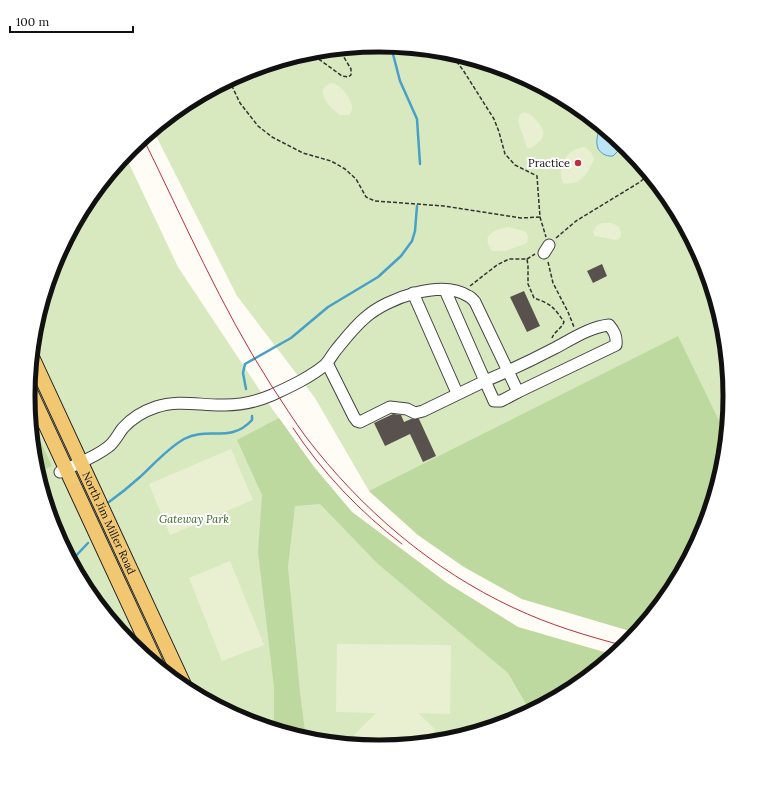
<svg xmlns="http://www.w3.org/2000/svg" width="758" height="792" font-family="Lora,serif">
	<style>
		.green { fill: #d9e9bf }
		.forest { fill: #bed99f }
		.pitch { fill: #e8f0d1 }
		.water { fill: #bce4f4; stroke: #46a0c8 }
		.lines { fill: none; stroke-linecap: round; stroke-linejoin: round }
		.stream { stroke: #46a0c8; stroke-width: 2.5 }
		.building { fill: #59514e }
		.minor-casing { stroke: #444; stroke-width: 13 }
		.major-casing { stroke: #222; stroke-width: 16 }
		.path { stroke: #333; stroke-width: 1.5; stroke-dasharray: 4 2; stroke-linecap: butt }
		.minor { stroke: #fff; stroke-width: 11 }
		.major { stroke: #f2c772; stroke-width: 14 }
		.tram { stroke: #bc2e42; stroke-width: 1 }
		.poi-dot { fill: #bc2e42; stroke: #fff; stroke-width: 1.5 }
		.labels { text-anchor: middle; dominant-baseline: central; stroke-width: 4; stroke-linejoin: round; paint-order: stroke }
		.poi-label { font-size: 11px; fill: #111; stroke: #fff; text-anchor: end }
		.park-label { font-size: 11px; font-style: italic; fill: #376723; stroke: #fff }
		.street-label { font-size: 11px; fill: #111; stroke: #fff }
		.rim { fill: none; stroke: #111; stroke-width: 5 }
	</style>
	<rect width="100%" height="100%" fill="#fefcf5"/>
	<g class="green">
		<path d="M379,45l69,7 66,20 60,32 53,44 44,53 32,61 20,66 7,68 -7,69 -20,66 -32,60 -34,42 -115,-34 -58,-32 -46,-32 -49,-44 -54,-93 -78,-102 -84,-166 31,-26 61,-32 66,-20z"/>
		<path d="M125,155l53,112 95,143 41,57 38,45 95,71 71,44 96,28 -40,33 -61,32 -66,20 -68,7 -69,-7 -66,-20 -60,-32 -53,-44 -44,-53 -32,-61 -20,-66 -7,-68 7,-69 20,-66 32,-60z"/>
	</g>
	<g class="forest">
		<path d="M678,336l48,99 -3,30 -20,66 -32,60 -34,42 -115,-34 -58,-32 -46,-32 -49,-44z"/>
		<path d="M279,418l35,49 38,45 95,71 71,44 96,28 -40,33 -44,23 -22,-38 -130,-109 -58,-60 -25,2 -7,61 12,125 6,47 -32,-10v-41l-16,-136 4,-57 -25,-55z"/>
		<path d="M30,419l22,47 -15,7 -2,-9z"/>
	</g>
	<g class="pitch">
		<path d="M332,83c9,1 22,19 20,27l-3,5h-10c-8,-7 -28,-26 -7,-32z"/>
		<path d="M524,112c5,1 9,4 13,9 11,12 7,19 -6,27h-4c-2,-5 -2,-8 -4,-13 -3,-8 -9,-18 1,-23z"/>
		<path d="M585,147l6,5 3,7c-6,14 -13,27 -31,24 -7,-16 4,-35 22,-36z"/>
		<path d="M602,223h9l7,3 3,6v5l-4,3 -22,-4 -2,-4 3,-6z"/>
		<path d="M509,227l17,5 2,5 -1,6 -22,8h-13c-12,-17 2,-21 17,-24z"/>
		<path d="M231,449l22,51 -83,35 -21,-51z"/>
		<path d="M230,561l34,84 -42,16 -33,-83z"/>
		<path d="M337,644l114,1 -1,69 -32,-1 18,17 -12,13 -45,4 -14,-1 -11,-11 22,-22 -40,-1z"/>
	</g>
	<path class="water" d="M599,124l25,21 -11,11c-7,1 -16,-4 -16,-12 -1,-4 2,-14 2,-20z"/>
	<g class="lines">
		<g class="stream">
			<path d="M388,46l5,8 7,27 17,38 3,45"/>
			<path d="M246,389l-3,-16 2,-9 46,-26 37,-31 50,-30 23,-21 11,-15 3,-10 2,-25"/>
			<path d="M109,502c11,-8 21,-16 31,-25 14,-13 28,-29 44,-38 24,-13 46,5 68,-19v-4"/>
			<path d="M71,561l17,-18"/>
		</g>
	</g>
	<g class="building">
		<path d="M602,264l5,12 -14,7 -6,-12z"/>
		<path d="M524,291l16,35 -13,6 -17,-35z"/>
		<path d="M393,414l8,1 3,7 7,-3h8l17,37 -13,6 -13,-28 -25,12 -11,-23z"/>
	</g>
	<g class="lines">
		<g class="minor-casing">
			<g id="minor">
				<path d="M544,253l5,-8"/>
				<path d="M413,293l44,100"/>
				<path d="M327,363l27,54 3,4 3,1 30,-15 17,2 8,4 8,-2 62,-30 9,20h7l17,-9"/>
				<path d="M60,472c16,-8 34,-14 48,-25 7,-5 10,-13 15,-19 9,-10 21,-17 33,-21 23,-8 46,-1 69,-2 16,0 33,-4 47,-10 19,-9 37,-17 53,-30 4,-4 7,-10 11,-15 9,-11 19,-24 30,-33 21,-19 76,-38 102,-21 3,1 5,4 7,6l43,90 98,-47c1,-9 -2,-14 -7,-20 -19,2 -37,14 -54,23 -23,12 -46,23 -70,33l-40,-91"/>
			</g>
		</g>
		<g class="major-casing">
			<g id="major">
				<path id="s1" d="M32,357l154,332"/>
				<path d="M29,389l129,278"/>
			</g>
		</g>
		<g class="path">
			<path d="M309,52l33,24 6,1 3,-2v-6l-12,-20"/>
			<path d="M449,52l14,18 31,49 5,13 6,22 10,11 22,11 3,41 6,20"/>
			<path d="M229,80l11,23 18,23 14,11 31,16 28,8 14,8 11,10 10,18 9,4 69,5 77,12 19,-1"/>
			<path d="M556,238l20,-17 64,-39 9,-8"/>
			<path d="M527,259l8,-5"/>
			<path d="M548,262l5,21 15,29 6,15"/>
			<path d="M470,286l27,-21 12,-6h18l1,7v18l6,14c17,6 20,9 30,24 -3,7 -10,10 -12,16"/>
		</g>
		<use href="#minor" class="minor"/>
		<use href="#major" class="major"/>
		<g class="tram">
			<path d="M143,138c41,83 78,169 128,247 12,18 23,36 35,52 55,72 126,133 208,171 36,17 73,28 111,38"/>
			<path d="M293,428c29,44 67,84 109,116"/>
		</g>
	</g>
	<circle class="poi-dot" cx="578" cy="163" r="4"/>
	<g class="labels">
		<g class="poi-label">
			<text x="570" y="163">Practice</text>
		</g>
		<g class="park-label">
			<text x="194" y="519">Gateway Park</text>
		</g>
		<g class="street-label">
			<text stroke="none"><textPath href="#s1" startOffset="183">North Jim Miller Road</textPath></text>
		</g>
	</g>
	<path d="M0 0H758V792H0ZM35 396a344 344 0 1 1 688 0a344 344 0 1 1-688 0Z" fill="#fff" fill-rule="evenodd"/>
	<path class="rim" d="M35 396a344 344 0 1 1 688 0a344 344 0 1 1-688 0Z"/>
	<path d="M10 26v6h123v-6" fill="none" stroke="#111111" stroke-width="2"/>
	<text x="16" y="26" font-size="12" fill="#111111" stroke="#ffffff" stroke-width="3" paint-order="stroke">100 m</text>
</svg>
